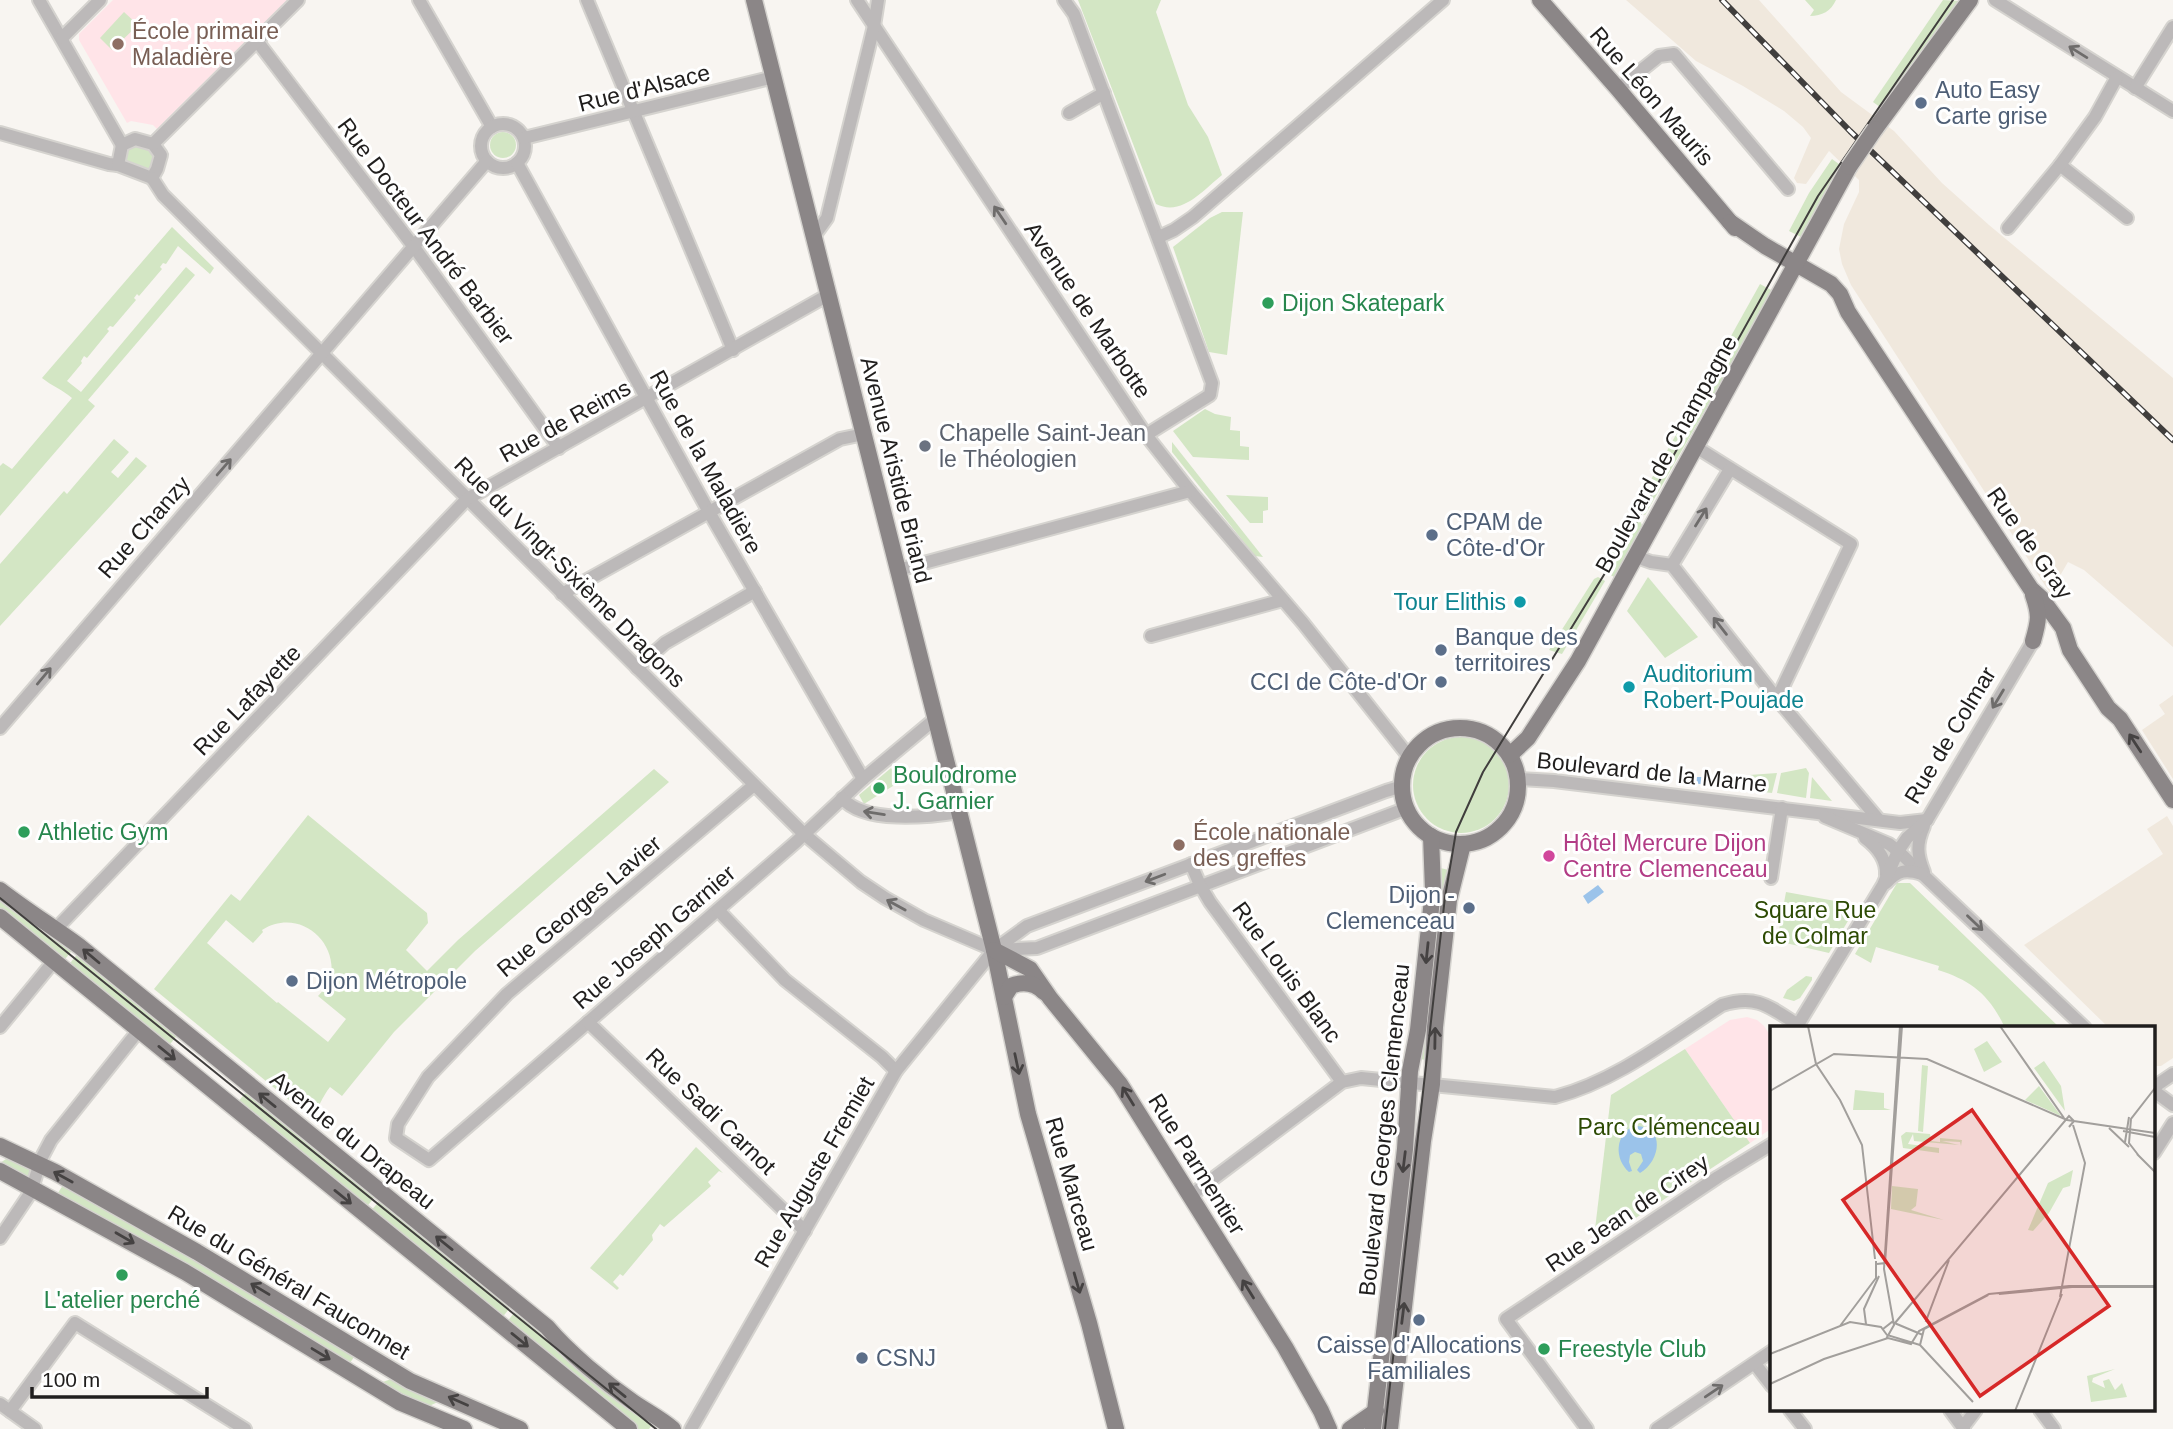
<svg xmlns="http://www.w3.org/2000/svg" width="2173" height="1429" font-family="Arial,sans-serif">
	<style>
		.built { fill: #f0e8dd }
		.education { fill: #ffe4e8 }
		.green { fill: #d3e6c4; fill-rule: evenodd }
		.water { fill: #9bc3ea }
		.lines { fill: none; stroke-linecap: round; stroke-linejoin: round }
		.minor-casing { stroke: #d5d3cf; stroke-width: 16 }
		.major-casing { stroke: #d5d3cf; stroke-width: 19 }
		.minor { stroke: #bcb9b9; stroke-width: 12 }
		.major { stroke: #8b8687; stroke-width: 16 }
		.tram { stroke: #403e3d; stroke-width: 2 }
		.rail-casing { stroke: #403e3d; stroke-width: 6 }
		.rail { stroke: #fff; stroke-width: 3.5; stroke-dasharray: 10; stroke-linecap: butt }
		.major-bridge-casing { stroke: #d5d3cf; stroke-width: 19; stroke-linecap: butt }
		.major-bridge { stroke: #8b8687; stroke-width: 16 }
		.oneway { stroke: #6e6c6b }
		.oneway2 { stroke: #454242 }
		.education-dot { fill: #8d6e63; stroke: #fff; stroke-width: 2.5 }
		.service-dot { fill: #5c6f8a; stroke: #fff; stroke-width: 2.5 }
		.leisure-dot { fill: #2e9e5b; stroke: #fff; stroke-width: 2.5 }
		.worship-dot { fill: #6b7280; stroke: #fff; stroke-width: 2.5 }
		.culture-dot { fill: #0f9aa8; stroke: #fff; stroke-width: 2.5 }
		.hotel-dot { fill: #d1479c; stroke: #fff; stroke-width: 2.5 }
		.labels { text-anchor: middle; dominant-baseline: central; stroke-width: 6; stroke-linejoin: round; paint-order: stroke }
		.education-label { font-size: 23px; fill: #785e54; stroke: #fff; text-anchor: start }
		.street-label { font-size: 23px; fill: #201e1d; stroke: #fff }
		.service-label { font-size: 23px; fill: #4e5e75; stroke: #fff; text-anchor: start }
		.leisure-label { font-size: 23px; fill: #27864d; stroke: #fff; text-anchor: start }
		.worship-label { font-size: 23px; fill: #5b616d; stroke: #fff; text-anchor: start }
		.culture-label { font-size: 23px; fill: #0d838f; stroke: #fff; text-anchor: end }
		.hotel-label { font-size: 23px; fill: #b23c85; stroke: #fff; text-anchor: start }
		.park-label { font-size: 23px; fill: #2d4b04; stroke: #fff }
		.inset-road { fill: none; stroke: #a29f9c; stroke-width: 2 }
		.view { fill: #d62828; fill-opacity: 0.15; stroke: #d62828; stroke-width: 3.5 }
		.inset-edge { fill: none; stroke: #201e1d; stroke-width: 3.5 }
	</style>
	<rect width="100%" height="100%" fill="#f8f5f1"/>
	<g class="built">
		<path d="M1626,0h133l82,92 53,39 48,52 47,42 184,153v269l-89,-77 -16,-8 -18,31 -199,-308 -9,-21 -3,-15 5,-25 15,-32v-12l-30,-29 -23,33 -9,-1 -3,-5 17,-40 -8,-11 -19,-16 -41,-25 -47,-25z"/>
		<path d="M2173,695v84l-31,-49 23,-16 -6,-9z"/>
		<path d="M2167,816l6,10v232l-12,8h-7v-38h-45l-85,-83 139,-91 -16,-25z"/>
	</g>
	<g class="education">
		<path d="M113,0h174l-130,129 -4,-4 -22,-4 -4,2 -48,-83v-6z"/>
		<path d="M1747,1017l10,3 7,6 6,9 2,37v56l-22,15 -65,-94 45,-29z"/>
	</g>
	<g class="green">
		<path d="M1078,0h83l-5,12 32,93 20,32 14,38c-19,15 -40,42 -66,29z"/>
		<path d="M1805,0h31c-5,11 -14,16 -26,16l4,-6z"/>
		<path d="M1943,0l18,1 -77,109 -11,-8z"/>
		<path d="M124,12l14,13 -26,25 -12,-12z"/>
		<circle cx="503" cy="145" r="13"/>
		<path d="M132,144l18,5 7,9 -6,11c-13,0 -22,-2 -28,-14l2,-6z"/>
		<path d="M1832,159l11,8 -20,30 -22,40 -12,-6 20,-38z"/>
		<path d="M1222,212h21l-16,143 -18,-3 -36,-105 37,-29z"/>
		<path d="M172,227l42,41 -4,6 -32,-28 -12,18 -3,-1 -3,4 2,2 -23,27 -2,-2 -3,4 2,2 -23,27 -3,-1 -3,3 2,2 -22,27 -3,-2 -3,5 1,2 -15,18 14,11 105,-125 9,8 -107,125 7,6 -95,110v-50l3,-3 9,6 60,-71c-9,-8 -20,-12 -30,-20z"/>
		<path d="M1760,284l13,7 -128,224 -11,-5z"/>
		<path d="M1205,409l10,5 16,3 -1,13 10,1v15l9,1v13l-56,-3 -20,-26z"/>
		<path d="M114,439l15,13 -18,20 7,6 18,-21 11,9 -147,160v-62l64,-73 3,3z"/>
		<path d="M1172,442l91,115 -8,-1 -83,-104z"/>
		<path d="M1226,495l42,2v13l-5,1v12h-13z"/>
		<path d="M1630,517h8l4,8 -26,53 -13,-7 -2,-13z"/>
		<path d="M1598,577l7,4 -43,73 -13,-4 45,-71z"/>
		<path d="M1648,577l50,60 -33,21 -38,-47z"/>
		<circle cx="1461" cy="785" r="48"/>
		<path d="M891,768l10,13 -37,23 -5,-9z"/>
		<path d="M1806,768l3,5 -3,25 -29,-5 4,-20z"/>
		<path d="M654,769l15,13 -194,169 -81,81 -52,64 -12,-9c-8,10 -11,21 -19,31l-157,-129 77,-95 9,7 68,-86 119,98 1,10 -22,27 21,21 31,-31zM226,920l27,23 10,-11 -1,-2c38,-24 81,14 67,55h-1l-10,11 28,23 -18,23 -50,-40 -1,1 -70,-60z"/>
		<path d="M1777,773l-5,20 -25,-3 2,-15z"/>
		<path d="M1812,777l20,24 -22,-3z"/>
		<path d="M1436,867l17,4 -22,190 -16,-3z"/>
		<path d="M1897,883h13l150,145h-61l5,-2c-15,-32 -34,-46 -66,-56l1,-4 -63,-19 -5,16 -16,-9z"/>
		<path d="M1786,892l60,11 9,6 -26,44 -52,-12z"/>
		<path d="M0,895l74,53 -12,15 -62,-50z"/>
		<path d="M79,952l100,81 -12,15 -100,-81z"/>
		<path d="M1806,976l6,1v3l-12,18 -6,3 -11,-3 4,-8z"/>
		<path d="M1685,1049l65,94 -157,103 18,-151z"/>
		<path d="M248,1090l129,104 -12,15 -129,-105z"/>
		<path d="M696,1147l27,26 -4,-2 -11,11 3,4 -47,41 -4,-3 -8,11 1,5 -30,36 -3,-2 -7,8 6,6 -2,2 -27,-22z"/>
		<path d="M12,1155l21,13 -2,5 -6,6 -25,-12v-4z"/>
		<path d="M65,1182l291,172 -8,12 -292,-170z"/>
		<path d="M382,1198l131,106 -12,15 -132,-106z"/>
		<path d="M518,1308l138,112 -7,9h-12l-131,-106z"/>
		<path d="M397,1377l47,22 -21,10 -46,-25z"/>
	</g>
	<g class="water">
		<path d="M1687,777h27l-1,9 -27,-4z"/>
		<path d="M1598,885l6,7 -16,12 -5,-8z"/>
		<path d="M1634,1126c31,-2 28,34 6,47l-3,-3 6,-9 -2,-7 -6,-2 -5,3 -1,7 3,9 -3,1c-15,-13 -14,-38 5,-46z"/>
	</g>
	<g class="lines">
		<g class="minor-casing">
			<g id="minor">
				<path d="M39,0l83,145"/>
				<path d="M419,0l73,127"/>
				<path d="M587,0l146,350"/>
				<path d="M857,0l289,435 44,56 113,132 107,135"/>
				<path d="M1064,0l10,14 138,369 -2,12 -64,40"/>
				<path d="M1995,0l178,111"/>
				<path d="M62,38l38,-38"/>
				<path d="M257,41l157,206 145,201"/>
				<path d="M2135,88l38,-61"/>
				<path d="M1618,89l41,-33 15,-2 114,135"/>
				<path d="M1069,113l35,-20"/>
				<circle cx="503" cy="146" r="22"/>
				<path d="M0,133l109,31 9,1"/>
				<path d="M524,138l250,-61"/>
				<path d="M135,139l18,5 8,11 -4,14 -5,9 -34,-13 4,-20z"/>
				<path d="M153,144l145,-144"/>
				<path d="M517,163l192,349 154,267"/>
				<path d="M2060,165l67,53"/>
				<path d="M152,178l11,17 641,639 57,48 24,16 39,22 70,30 43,-2 370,-140"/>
				<path d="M2008,228l52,-63 35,-48 22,-40"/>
				<path d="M814,236l13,-18 47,-192 4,-26"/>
				<path d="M1159,237l15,-7 19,-13 250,-217"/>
				<path d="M1696,447l155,97 -74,155"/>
				<path d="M1634,556l17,6 21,3 105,134 102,121"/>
				<path d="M1672,565l58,-96"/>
				<path d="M898,570l292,-79"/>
				<path d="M562,594l278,-155 24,-5"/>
				<path d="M1151,636l132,-36"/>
				<path d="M637,668l28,-25 90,-52"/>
				<path d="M0,728c161,-190 326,-377 487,-567"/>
				<path d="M1518,779l36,2 346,42 27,-3"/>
				<path d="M754,785l-247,209 -79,83 -30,47 -2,14 33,22 367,-318 67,-63 72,-60"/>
				<path d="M842,798c22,26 86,19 117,14"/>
				<path d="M1825,817l64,27 9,7 187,177"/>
				<path d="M1924,826c-8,18 -7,29 0,46"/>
				<path d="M1865,838c12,9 22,21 21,37"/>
				<path d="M1191,864l9,21 10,17 132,180"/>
				<path d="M1771,878l11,-70"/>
				<path d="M1886,883c12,-13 20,-14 36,-9"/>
				<path d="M718,910l67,70 97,77 14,14"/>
				<path d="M56,929l411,-430 361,-204"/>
				<path d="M588,1022l217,209"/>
				<path d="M0,1027l54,-66"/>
				<path d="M1796,1028l87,-143 15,-34 9,-13 20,-18 106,-179"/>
				<path d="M2154,1087l19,-13"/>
				<path d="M2154,1091l19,14"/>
				<path d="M2154,1153l19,-30"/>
				<path d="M1190,1196l152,-114 19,-4 194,19c61,-16 114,-58 167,-92 35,-11 48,2 76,20"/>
				<path d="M0,1238l31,-46 10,-33 10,-19 88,-110"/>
				<path d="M1755,1364l17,22"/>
				<path d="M0,1404l35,25"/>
				<path d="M1790,1410l15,19"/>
				<path d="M1950,1410l14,19"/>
				<path d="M2040,1410l14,19"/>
				<path d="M10,1411l65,-88 170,106"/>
				<path d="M1963,1427l13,-17"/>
				<path d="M691,1429l205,-358 98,-121 33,-24 359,-135 17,-5"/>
				<path d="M1587,1429l-81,-110 212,-142 54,-33"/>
				<path d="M1657,1429l115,-78"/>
			</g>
		</g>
		<g class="major-casing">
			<g id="major">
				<path d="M754,0l240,950 34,164 61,209 27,106"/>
				<path d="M1540,0l78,89 117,139"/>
				<path d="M1875,129l95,-129"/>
				<path d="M1730,222l35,24 66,38 9,10 8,18 183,277 10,9 22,30 7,22 38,58 12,11 53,81"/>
				<path d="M2033,595c7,20 6,25 0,46"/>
				<circle cx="1460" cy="786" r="58"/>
				<path d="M1510,755l18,-17 50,-77 271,-494"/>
				<path d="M0,890c26,20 53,37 79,56l468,381c22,26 57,55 86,75 13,9 27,16 40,27"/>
				<path d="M0,917l629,512"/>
				<path d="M994,950l36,19 20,29 70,86 165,263 36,64 8,18"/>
				<path d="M1004,997l7,-11c12,-5 24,-3 33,6"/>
				<path d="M0,1146l55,26 142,80 213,129 110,48"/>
				<path d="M0,1171l185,101 214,130 65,27"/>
				<path d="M1350,1429l26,-18"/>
				<path d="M1373,1429l32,-280 5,-78 8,-41 15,-140 -2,-54"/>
				<path d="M1390,1429l33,-288 9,-57 3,-57 14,-127 14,-56"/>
			</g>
		</g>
		<use href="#minor" class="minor"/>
		<use href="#major" class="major"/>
		<g class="tram">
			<path d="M0,898l656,531"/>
			<path d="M1385,1429l60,-532 11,-65 27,-60 154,-251 181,-325 135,-196"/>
		</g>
		<g class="rail-casing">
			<path id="rail" d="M1722,0l128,131 323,309"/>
		</g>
		<use href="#rail" class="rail"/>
		<g class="major-bridge-casing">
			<path id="major-bridge" d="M1849,167l26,-38"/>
		</g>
		<use href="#major-bridge" class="major-bridge"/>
	</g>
	<defs><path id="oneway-shaft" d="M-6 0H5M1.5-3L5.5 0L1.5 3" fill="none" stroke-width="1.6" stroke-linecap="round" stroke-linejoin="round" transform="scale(1.75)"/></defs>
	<g class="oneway">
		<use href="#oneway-shaft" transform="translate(2078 52) rotate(-148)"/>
		<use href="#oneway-shaft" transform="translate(1000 215) rotate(-124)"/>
		<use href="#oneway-shaft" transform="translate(224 467) rotate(-49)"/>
		<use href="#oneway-shaft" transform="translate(1701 517) rotate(-58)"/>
		<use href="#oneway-shaft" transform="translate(1720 626) rotate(-128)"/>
		<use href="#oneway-shaft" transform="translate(44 676) rotate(-50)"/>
		<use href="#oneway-shaft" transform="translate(1998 699) rotate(121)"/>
		<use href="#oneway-shaft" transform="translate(874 813) rotate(-171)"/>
		<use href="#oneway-shaft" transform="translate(1155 878) rotate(159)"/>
		<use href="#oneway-shaft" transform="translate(896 905) rotate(-151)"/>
		<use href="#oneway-shaft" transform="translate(1975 923) rotate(44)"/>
		<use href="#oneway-shaft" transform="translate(1714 1391) rotate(-34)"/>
	</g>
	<g class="oneway2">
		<use href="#oneway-shaft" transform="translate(2135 743) rotate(-123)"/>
		<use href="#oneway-shaft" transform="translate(1427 953) rotate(96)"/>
		<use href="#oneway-shaft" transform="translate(91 956) rotate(-140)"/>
		<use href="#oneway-shaft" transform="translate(1435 1038) rotate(-89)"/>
		<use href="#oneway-shaft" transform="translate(167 1053) rotate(39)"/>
		<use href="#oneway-shaft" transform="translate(1017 1064) rotate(78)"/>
		<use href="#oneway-shaft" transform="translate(1128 1096) rotate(-122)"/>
		<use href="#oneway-shaft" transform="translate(267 1100) rotate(-141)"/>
		<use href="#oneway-shaft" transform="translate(1404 1162) rotate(97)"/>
		<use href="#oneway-shaft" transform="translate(63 1177) rotate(-151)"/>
		<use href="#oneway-shaft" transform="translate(343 1197) rotate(39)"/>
		<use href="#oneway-shaft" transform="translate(125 1238) rotate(30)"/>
		<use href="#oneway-shaft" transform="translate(444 1243) rotate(-141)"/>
		<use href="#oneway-shaft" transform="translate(1077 1283) rotate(74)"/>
		<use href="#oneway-shaft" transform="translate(260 1289) rotate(-149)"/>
		<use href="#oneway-shaft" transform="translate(1248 1289) rotate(-122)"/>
		<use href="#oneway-shaft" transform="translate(1403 1313) rotate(-83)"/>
		<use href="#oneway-shaft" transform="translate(520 1340) rotate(39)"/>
		<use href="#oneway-shaft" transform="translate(321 1354) rotate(31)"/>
		<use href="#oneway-shaft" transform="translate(617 1390) rotate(-141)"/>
		<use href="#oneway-shaft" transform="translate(458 1401) rotate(-156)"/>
	</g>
	<g class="education-dot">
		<circle cx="118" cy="44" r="7"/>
		<circle cx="1179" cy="845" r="7"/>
	</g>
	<g class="service-dot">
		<circle cx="1921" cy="103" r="7"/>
		<circle cx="1432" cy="535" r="7"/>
		<circle cx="1441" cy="650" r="7"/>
		<circle cx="1441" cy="682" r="7"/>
		<circle cx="1469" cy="908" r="7"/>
		<circle cx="292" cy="981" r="7"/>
		<circle cx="1419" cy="1320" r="7"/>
		<circle cx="862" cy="1358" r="7"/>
	</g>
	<g class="leisure-dot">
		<circle cx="1268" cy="303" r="7"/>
		<circle cx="879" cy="788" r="7"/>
		<circle cx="24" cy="832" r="7"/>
		<circle cx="122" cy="1275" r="7"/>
		<circle cx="1544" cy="1349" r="7"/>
	</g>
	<circle class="worship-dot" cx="925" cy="446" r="7"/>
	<g class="culture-dot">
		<circle cx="1520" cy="602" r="7"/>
		<circle cx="1629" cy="687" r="7"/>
	</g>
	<circle class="hotel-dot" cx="1549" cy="856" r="7"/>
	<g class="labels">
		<g class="education-label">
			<text x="132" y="31">École primaire<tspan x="132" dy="26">Maladière</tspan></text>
			<text x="1193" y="832">École nationale<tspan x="1193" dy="26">des greffes</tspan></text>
		</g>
		<g class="street-label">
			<text transform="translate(644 88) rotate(-14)">Rue d'Alsace</text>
			<text transform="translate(1652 96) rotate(49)">Rue Léon Mauris</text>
			<text transform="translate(426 231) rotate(53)">Rue Docteur André Barbier</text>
			<text transform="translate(1088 310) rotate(56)">Avenue de Marbotte</text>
			<text transform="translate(565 421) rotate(-29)">Rue de Reims</text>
			<text transform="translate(1666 454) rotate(-61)">Boulevard de Champagne</text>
			<text transform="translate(706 462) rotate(61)">Rue de la Maladière</text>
			<text transform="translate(896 470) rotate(76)">Avenue Aristide Briand</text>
			<text transform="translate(144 527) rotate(-49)">Rue Chanzy</text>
			<text transform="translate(2030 543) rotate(55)">Rue de Gray</text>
			<text transform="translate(570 572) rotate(45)">Rue du Vingt-Sixième Dragons</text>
			<text transform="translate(247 700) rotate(-46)">Rue Lafayette</text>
			<text transform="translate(1950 735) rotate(-59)">Rue de Colmar</text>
			<text transform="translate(1652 772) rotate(6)">Boulevard de la Marne</text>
			<text transform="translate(579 906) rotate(-40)">Rue Georges Lavier</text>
			<text transform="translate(654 937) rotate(-41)">Rue Joseph Garnier</text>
			<text transform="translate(1287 972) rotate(54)">Rue Louis Blanc</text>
			<text transform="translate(711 1111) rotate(44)">Rue Sadi Carnot</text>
			<text transform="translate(1384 1130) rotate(-84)">Boulevard Georges Clemenceau</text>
			<text transform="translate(353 1140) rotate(39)">Avenue du Drapeau</text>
			<text transform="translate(1197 1164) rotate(58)">Rue Parmentier</text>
			<text transform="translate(814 1172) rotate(-60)">Rue Auguste Fremiet</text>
			<text transform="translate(1072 1184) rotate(74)">Rue Marceau</text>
			<text transform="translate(1627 1213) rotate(-34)">Rue Jean de Cirey</text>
			<text transform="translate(289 1282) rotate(31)">Rue du Général Fauconnet</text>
		</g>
		<g class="service-label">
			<text x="1935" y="90">Auto Easy<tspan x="1935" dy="26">Carte grise</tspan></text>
			<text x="1446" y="522">CPAM de<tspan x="1446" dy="26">Côte-d'Or</tspan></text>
			<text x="1455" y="637">Banque des<tspan x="1455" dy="26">territoires</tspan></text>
			<text x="1427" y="682" text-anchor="end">CCI de Côte-d'Or</text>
			<text x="1455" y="895" text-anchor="end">Dijon -<tspan x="1455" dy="26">Clemenceau</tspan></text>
			<text x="306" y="981">Dijon Métropole</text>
			<text x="1419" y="1345" text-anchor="middle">Caisse d'Allocations<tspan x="1419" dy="26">Familiales</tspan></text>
			<text x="876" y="1358">CSNJ</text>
		</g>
		<g class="leisure-label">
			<text x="1282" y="303">Dijon Skatepark</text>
			<text x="893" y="775">Boulodrome<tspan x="893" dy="26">J. Garnier</tspan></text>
			<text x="38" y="832">Athletic Gym</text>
			<text x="122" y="1300" text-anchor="middle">L'atelier perché</text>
			<text x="1558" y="1349">Freestyle Club</text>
		</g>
		<g class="worship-label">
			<text x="939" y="433">Chapelle Saint-Jean<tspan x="939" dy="26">le Théologien</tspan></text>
		</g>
		<g class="culture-label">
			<text x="1506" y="602">Tour Elithis</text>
			<text x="1643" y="674" text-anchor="start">Auditorium<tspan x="1643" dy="26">Robert-Poujade</tspan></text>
		</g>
		<g class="hotel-label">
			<text x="1563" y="843">Hôtel Mercure Dijon<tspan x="1563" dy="26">Centre Clemenceau</tspan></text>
		</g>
		<g class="park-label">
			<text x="1815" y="910">Square Rue<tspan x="1815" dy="26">de Colmar</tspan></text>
			<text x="1669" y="1127">Parc Clémenceau</text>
		</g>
	</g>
	<g transform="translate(1770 1026)">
		<rect width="385" height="385" fill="#f8f5f1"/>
		<path d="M217,15l15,21 -18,10 -10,-23zM274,35l17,25 4,25 -31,-43zM152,39l6,1 -5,66 -5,-1zM269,60l22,30 -36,-16zM85,64l29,3v15l7,2h-38zM136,106l24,2 1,7 9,1v-4l22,2 -1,6 -1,-4 -18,-1 17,4 -45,-4 -1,-7 -5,10 31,4v5l-36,-5 -2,-12zM303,144l-3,16 -7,2 -14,25 -16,18 -5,-1 20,-47zM122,160l26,3 -2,17 -5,4 33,10 -53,-11zM345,343l-22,9 -1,4 13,6 -2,-7 6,-2 6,11 7,-7 5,14 -36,5 -4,-26z" fill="#d3e6c4"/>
		<path class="inset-road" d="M38,0l8,38 24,36 22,45 13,114M230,0l64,92M0,65l64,-37 93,5 140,61 88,13M339,102l20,19M353,105l32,6M355,116l4,-25M367,128l18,18M369,130l-10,-13 2,-24 24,-31M107,238l8,-1 17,-237M229,268l73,-7h83M290,271l25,-134 -12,-38M125,297l174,-207 5,5 -5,6M161,297l-5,-2 23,-61M96,298l-2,-15 15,-33M70,300l36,-48v-17M113,303l9,-7 31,13M116,313l8,-14 -10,-56 16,-243M150,319l4,-16 64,-34M150,319l53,57M0,328l80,-32 31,5 6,8 33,10M0,358l54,-25 64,-21 23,6 8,-13 70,-37 80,-8h86M245,385l47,-117"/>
		<path class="view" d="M202,84l137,196 -129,90 -137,-196z"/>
		<rect width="385" height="385" class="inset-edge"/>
	</g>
	<path d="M32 1387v10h175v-10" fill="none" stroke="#201e1d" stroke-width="3.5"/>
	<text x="42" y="1387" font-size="21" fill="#201e1d" stroke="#ffffff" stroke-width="5" paint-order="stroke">100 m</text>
</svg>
